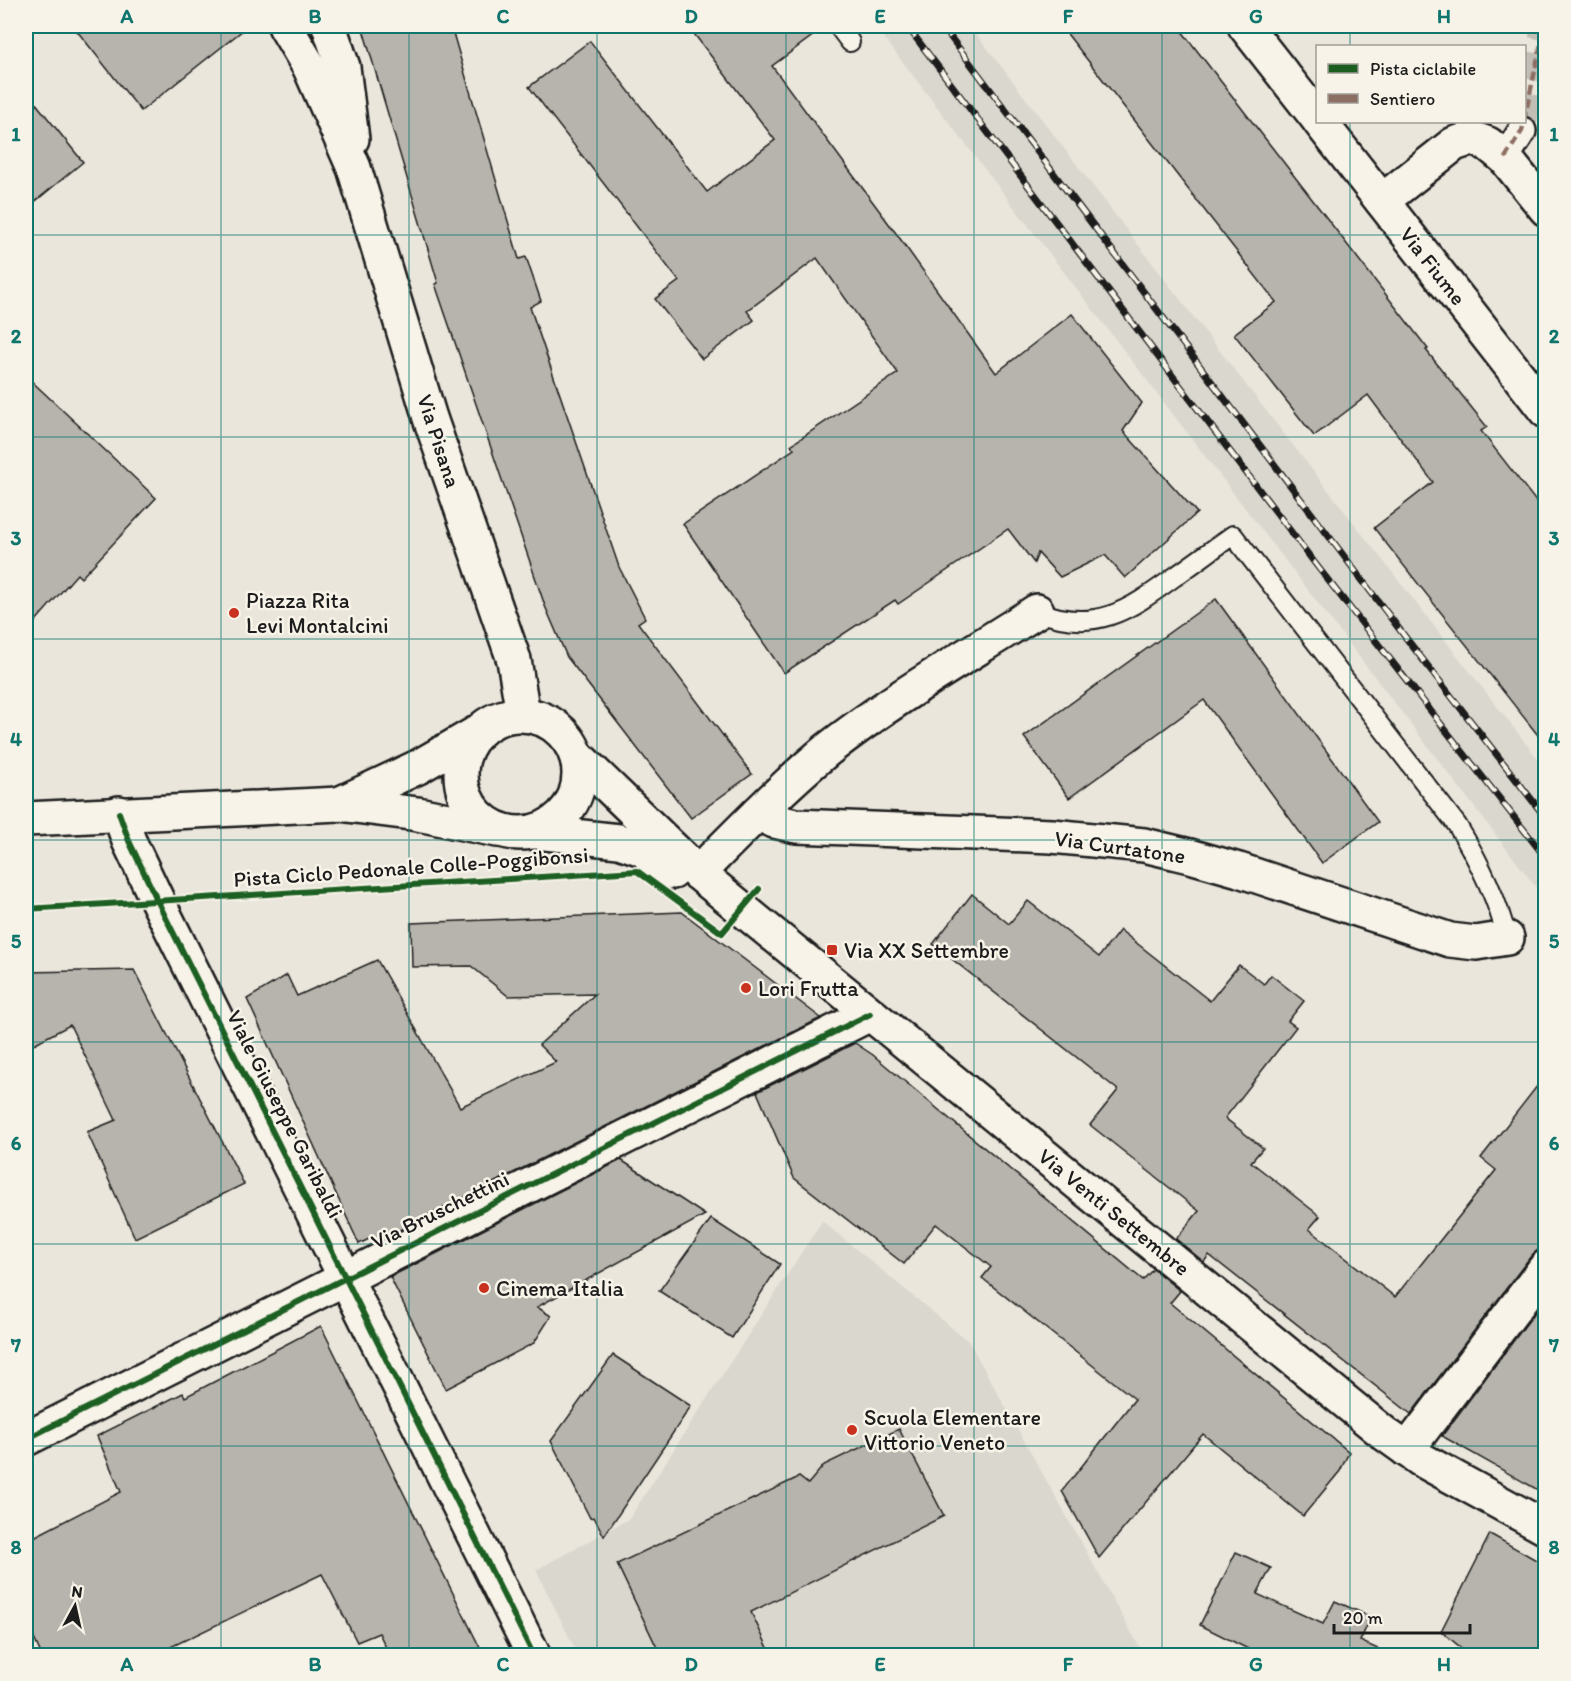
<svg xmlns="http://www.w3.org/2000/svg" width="1571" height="1681" font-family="Itim,sans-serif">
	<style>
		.built { fill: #dad7ce }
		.building { fill: #b6b4ac; stroke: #1c1c1c; stroke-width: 1.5 }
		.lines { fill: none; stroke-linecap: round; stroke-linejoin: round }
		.pedestrian-tunnel { stroke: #c1beb6; stroke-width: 27; stroke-dasharray: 27 14; stroke-linecap: butt }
		.service-casing { stroke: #1c1c1c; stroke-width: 22 }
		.pedestrian-casing { stroke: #1c1c1c; stroke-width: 32 }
		.minor-casing { stroke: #1c1c1c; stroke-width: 38 }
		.tertiary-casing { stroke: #1c1c1c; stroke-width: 38 }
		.secondary-casing { stroke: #1c1c1c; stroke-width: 38 }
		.service { stroke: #f7f3e8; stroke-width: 18 }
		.pedestrian { stroke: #f7f3e8; stroke-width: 27 }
		.minor { stroke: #f7f3e8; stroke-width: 33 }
		.tertiary { stroke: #f7f3e8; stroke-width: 33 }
		.secondary { stroke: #f7f3e8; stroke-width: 33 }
		.rail-casing { stroke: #1c1c1c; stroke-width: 7 }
		.rail { stroke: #f7f3e8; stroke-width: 4.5; stroke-dasharray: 14; stroke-linecap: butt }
		.quiet { stroke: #8d6e63; stroke-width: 4.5; stroke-dasharray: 9 4.5; stroke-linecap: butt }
		.cycleway-casing { stroke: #f7f3e8; stroke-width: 10 }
		.cycleway { stroke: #1b5e20; stroke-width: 6 }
		.grid { fill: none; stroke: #0f766e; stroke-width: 1.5; stroke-opacity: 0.55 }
		.poi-dot { fill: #c8321e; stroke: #f7f3e8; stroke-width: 2 }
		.labels { text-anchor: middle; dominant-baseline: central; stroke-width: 5; stroke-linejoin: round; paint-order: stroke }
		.street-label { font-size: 22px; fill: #1c1c1c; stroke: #f7f3e8 }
		.poi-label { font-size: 22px; fill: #1c1c1c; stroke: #f7f3e8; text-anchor: start }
		.neatline { fill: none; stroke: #0f766e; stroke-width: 2 }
		.grid-label { font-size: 20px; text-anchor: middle; font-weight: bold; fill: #0f766e }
	</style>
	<rect width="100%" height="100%" fill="#eae6dc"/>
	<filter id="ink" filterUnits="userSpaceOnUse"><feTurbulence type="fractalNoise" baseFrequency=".0167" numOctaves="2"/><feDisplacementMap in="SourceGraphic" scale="12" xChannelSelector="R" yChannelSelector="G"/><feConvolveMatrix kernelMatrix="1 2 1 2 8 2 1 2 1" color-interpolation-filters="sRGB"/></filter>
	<g filter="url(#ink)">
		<g class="built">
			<path d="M875,26h95l276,359 299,383v131z"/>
			<path d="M822,1221l147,121 175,313h-566l-42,-85 93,-51z"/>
		</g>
		<g class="building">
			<path d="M73,26h175l-107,85z"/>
			<path d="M362,26h89l68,233 7,-2 15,44 -11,6 89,260 26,51 -7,5 114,151 -61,44 -124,-161 -22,-51 -110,-322 3,-1z"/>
			<path d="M688,26h138l-54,40 129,174 95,133 76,-59 70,89 -19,28 74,82 -72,65 -20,-23 -45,22 -22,-24 -4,10 -26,-34 -110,75 -3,-4 -111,73 -101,-149 111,-75 -3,-4 107,-72 -81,-115 -70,53 7,9 -52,39 -47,-60 24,-18 -150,-194 61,-46 117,151 68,-52z"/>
			<path d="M1061,26h117l250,323 -2,1 61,77 -6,4 64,82v231l-171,-216 59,-46 -65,-87 -54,41 -80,-102 42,-32z"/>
			<path d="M26,91l57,71 -57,47z"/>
			<path d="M26,376l130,122 -75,80 -4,-4 -51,58z"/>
			<path d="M1216,599l162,223 -56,41 -118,-163 -135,98 -45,-61z"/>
			<path d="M972,894l37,30 19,-23 71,56 21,-27 90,71 29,-36 25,19 7,-9 33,26 -16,20 8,6 -71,91 38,30 -12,14 69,54 -11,13 86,68 101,-127 -15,-12 64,-82v173l-7,1 -7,6 -120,158 -202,-159 -5,7 -28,-23 23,-28 -109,-86 28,-35 -185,-146z"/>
			<path d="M682,912l139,106 -447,225 -3,-5 -12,6 -112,-245 40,-24 10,21 80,-36 83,147 96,-45 -17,-17 56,-51 -87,2 -37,-30 -59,1 -1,-44z"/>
			<path d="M134,970l110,214 -109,54 -48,-106 29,-12 -46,-95 -44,23v-76z"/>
			<path d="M855,1043l18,12 270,225 10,-11 27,22 -10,12 179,149 -9,19 -37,45 -100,-82 -104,124 -37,-67 73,-92 -153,-121 9,-11 -55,-43 -32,40 -110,-86 -37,-86z"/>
			<path d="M621,1160l84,55 -168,92 14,9 -17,27 -88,46 -56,-112z"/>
			<path d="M711,1219l69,45 -48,74 -73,-47z"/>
			<path d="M1545,1299v195l-103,-58z"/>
			<path d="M321,1326l163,330h-94l-11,-23 -22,9 -35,-68 -170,82h-110l-16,-35v-80l95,-49 -24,-56 86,-43 2,4z"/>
			<path d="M613,1355l78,51 -87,130 -10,-19 -4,1 -39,-77z"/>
			<path d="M899,1429l45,87 -193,96 21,44h-111l-44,-92 182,-87 9,7 16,-19z"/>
			<path d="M1490,1534l55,31v91h-74l-30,-25z"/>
			<path d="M1236,1552l35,16 -14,26 66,30 12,-23 36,16 -11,24 33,15h-131l-62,-31z"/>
		</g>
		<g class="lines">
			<path class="pedestrian-tunnel" d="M1524,120l21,-94"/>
			<g class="service-casing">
				<g id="service">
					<path d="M838,26l12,16"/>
					<path d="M1037,611c57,23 91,0 136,-33 20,-14 40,-29 60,-43l224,290c22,36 40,72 50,113"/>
				</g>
			</g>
			<g class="pedestrian-casing">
				<path id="pedestrian" d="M1505,158l17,-27"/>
			</g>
			<g class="minor-casing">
				<g id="minor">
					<path d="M1382,201l72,-57 18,-6 16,6 17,14 41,51"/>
					<path d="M119,813l10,28 29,61 376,754"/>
					<path d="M758,813l16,8 22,5 256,10 92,9 46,11 49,14 211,70 26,3 31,-5"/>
					<path d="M698,873c42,-42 83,-85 129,-123 66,-52 140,-94 210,-139"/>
					<path d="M26,1439l844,-425"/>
					<path d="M1407,1450l139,-183"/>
				</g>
			</g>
			<g class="tertiary-casing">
				<g id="tertiary">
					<path d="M1245,26l73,93"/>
					<path d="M1320,122l226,289"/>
				</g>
			</g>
			<g class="secondary-casing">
				<g id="secondary">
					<path d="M285,26l25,42 44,100 76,250 84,242 9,54"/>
					<path d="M329,26l14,41 9,72"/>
					<circle cx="520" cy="774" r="59"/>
					<path d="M577,756l121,117 687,561 35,25 126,69"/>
					<path d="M339,804l79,-37 57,-33"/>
					<path d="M26,819l313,-15 79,10 79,16"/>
					<path d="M536,832l83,9 23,8 31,23"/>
				</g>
			</g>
			<use href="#service" class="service"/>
			<use href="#pedestrian" class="pedestrian"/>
			<use href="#minor" class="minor"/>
			<use href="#tertiary" class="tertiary"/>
			<use href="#secondary" class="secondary"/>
			<g class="rail-casing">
				<g id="rail">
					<path d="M907,26l410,540 229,292"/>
					<path d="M942,26l464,612 140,180"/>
				</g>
			</g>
			<use href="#rail" class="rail"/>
			<g class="quiet">
				<path d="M1524,120l21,-94"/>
				<path d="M1505,158l17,-27 2,-9"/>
			</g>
			<g class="cycleway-casing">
				<g id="cycleway">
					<path d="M119,813l10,28 29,61 376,754"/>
					<path d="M26,909l611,-38 85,62 37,-44"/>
					<path d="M26,1439l844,-425"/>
				</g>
			</g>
			<use href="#cycleway" class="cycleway"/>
		</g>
	</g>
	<path class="grid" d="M221,26v1630M409,26v1630M597,26v1630M786,26v1630M974,26v1630M1162,26v1630M1350,26v20M1350,122v1534M26,235h1520M26,437h1520M26,639h1520M26,840h1520M26,1042h1520M26,1244h1520M26,1446h1520"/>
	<g class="poi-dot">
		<circle cx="234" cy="613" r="6"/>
		<rect x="826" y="944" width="12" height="12" rx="3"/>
		<circle cx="746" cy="988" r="6"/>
		<circle cx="484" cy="1288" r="6"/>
		<circle cx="852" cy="1430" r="6"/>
	</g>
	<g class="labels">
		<g class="street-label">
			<text transform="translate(1433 266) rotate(52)">Via Fiume</text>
			<text transform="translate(439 441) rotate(72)">Via Pisana</text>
			<text transform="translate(1120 847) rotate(8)">Via Curtatone</text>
			<text transform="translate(411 867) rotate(-4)">Pista Ciclo Pedonale Colle-Poggibonsi</text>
			<text transform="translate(285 1114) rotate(63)">Viale Giuseppe Garibaldi</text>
			<text transform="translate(440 1210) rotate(-26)">Via Bruschettini</text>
			<text transform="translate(1114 1212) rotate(39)">Via Venti Settembre</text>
		</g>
		<g class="poi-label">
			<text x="246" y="600">Piazza Rita<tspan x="246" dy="25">Levi Montalcini</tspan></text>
			<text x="844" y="950">Via XX Settembre</text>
			<text x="758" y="988">Lori Frutta</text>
			<text x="496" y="1288">Cinema Italia</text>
			<text x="864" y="1417">Scuola Elementare<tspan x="864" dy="25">Vittorio Veneto</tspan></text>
		</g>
	</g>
	<rect width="1571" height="1681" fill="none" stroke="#f7f3e8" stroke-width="66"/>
	<rect x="1316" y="45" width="210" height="78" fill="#f7f3e8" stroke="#9f9d96" stroke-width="1.5"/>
	<rect x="1328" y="64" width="30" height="9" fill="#1b5e20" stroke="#9f9d96" stroke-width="1.5"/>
	<text x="1370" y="75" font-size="18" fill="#1c1c1c">Pista ciclabile</text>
	<rect x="1328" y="94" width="30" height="9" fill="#8d6e63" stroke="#9f9d96" stroke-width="1.5"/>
	<text x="1370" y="105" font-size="18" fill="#1c1c1c">Sentiero</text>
	<g transform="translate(75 1606) rotate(8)" stroke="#f7f3e8" stroke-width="4.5" paint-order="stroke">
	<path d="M0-4.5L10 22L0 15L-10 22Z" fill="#1c1c1c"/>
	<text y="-9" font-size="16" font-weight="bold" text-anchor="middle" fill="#1c1c1c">N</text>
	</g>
	<path d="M1334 1624v9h136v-9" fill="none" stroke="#1c1c1c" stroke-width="3"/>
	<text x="1343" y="1624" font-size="18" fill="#1c1c1c" stroke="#f7f3e8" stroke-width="4.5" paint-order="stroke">20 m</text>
	<rect x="33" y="33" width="1505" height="1615" class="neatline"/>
	<g class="grid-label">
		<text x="127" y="23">A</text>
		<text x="315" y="23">B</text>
		<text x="503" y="23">C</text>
		<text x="691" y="23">D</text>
		<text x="880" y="23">E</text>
		<text x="1068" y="23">F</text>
		<text x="1256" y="23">G</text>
		<text x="1444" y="23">H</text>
		<text x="16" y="141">1</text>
		<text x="1554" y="141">1</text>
		<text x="16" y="343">2</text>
		<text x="1554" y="343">2</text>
		<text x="16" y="545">3</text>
		<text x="1554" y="545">3</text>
		<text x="16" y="746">4</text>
		<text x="1554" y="746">4</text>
		<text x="16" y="948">5</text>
		<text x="1554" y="948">5</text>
		<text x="16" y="1150">6</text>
		<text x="1554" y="1150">6</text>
		<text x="16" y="1352">7</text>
		<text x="1554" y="1352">7</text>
		<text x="16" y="1554">8</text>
		<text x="1554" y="1554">8</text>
		<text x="127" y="1671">A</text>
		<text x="315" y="1671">B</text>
		<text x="503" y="1671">C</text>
		<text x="691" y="1671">D</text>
		<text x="880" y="1671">E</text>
		<text x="1068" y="1671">F</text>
		<text x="1256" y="1671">G</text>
		<text x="1444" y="1671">H</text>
	</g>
</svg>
